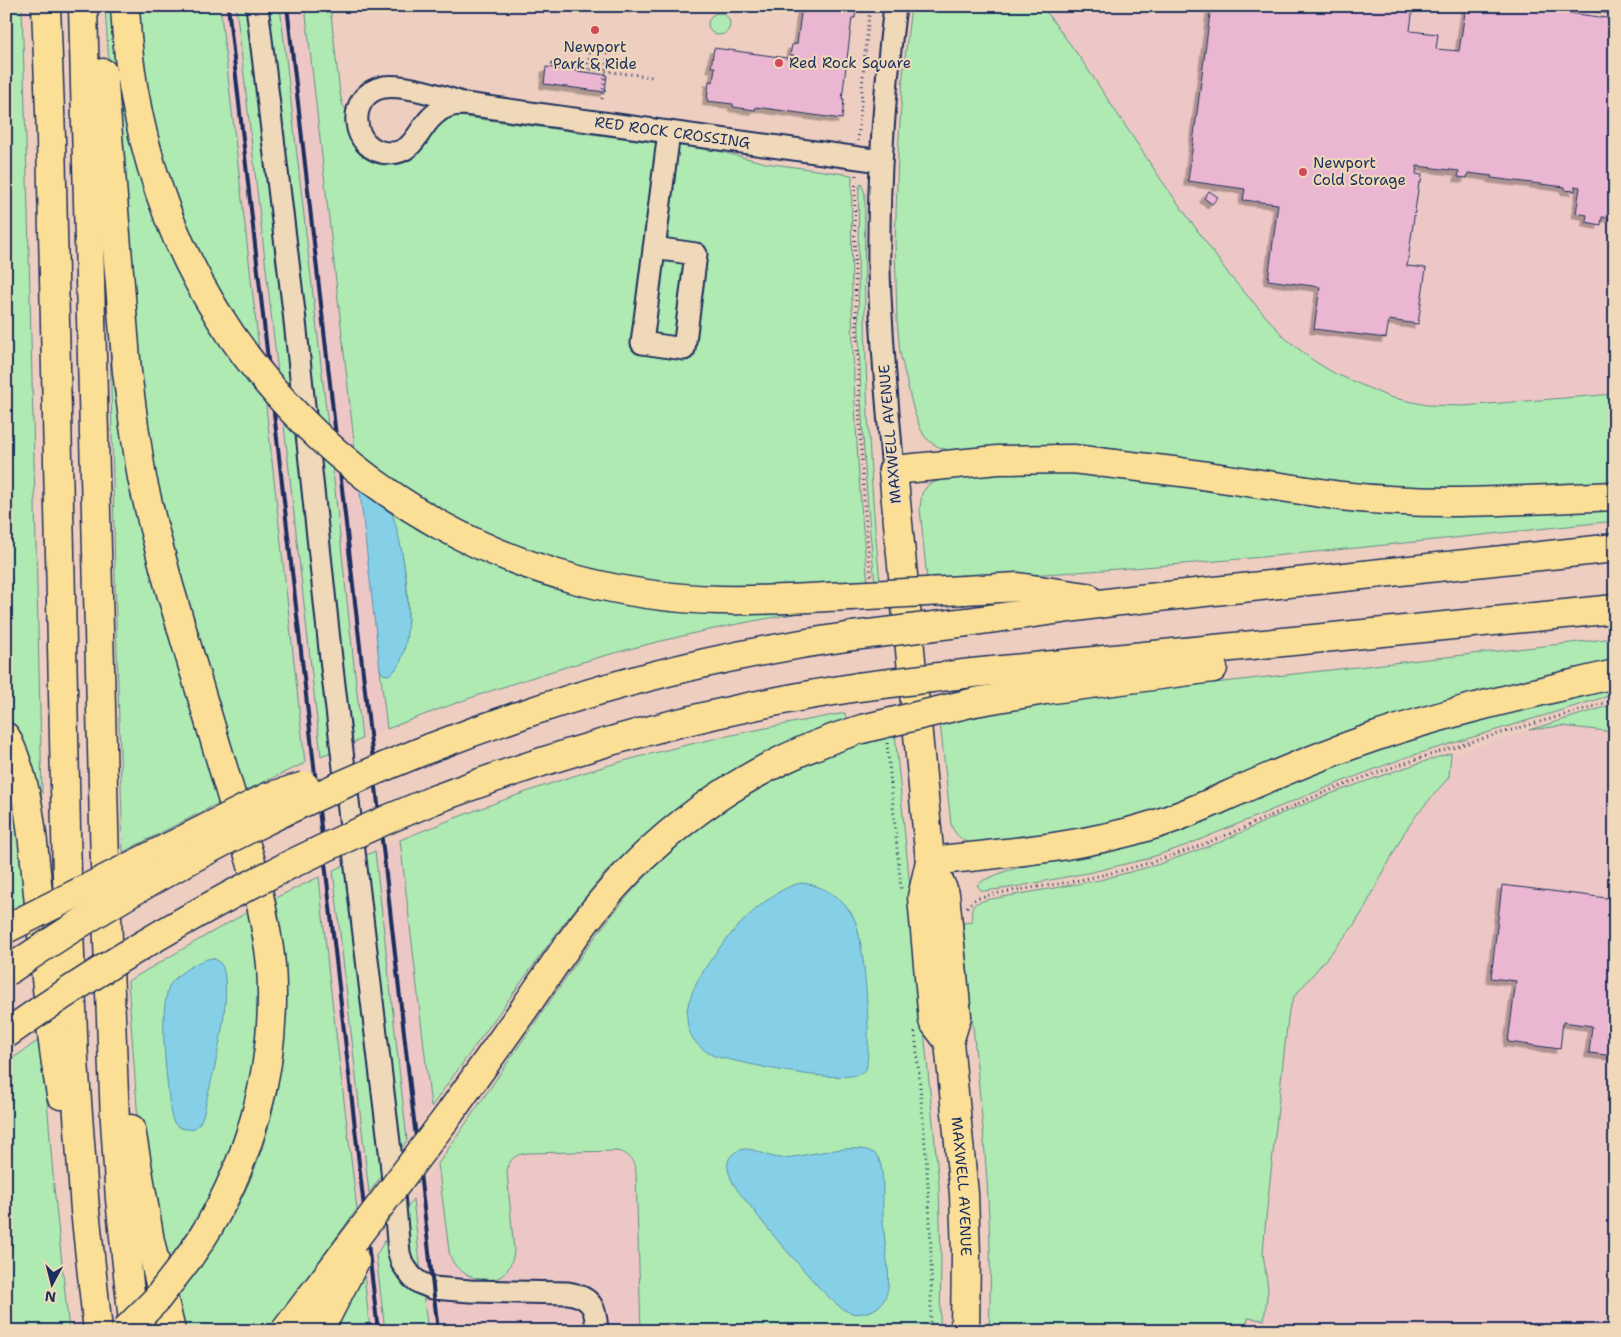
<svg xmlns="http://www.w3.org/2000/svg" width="1621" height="1337" font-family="'Shantell Sans',sans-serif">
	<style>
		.built { fill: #edc7c5 }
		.green { fill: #aeeab1; stroke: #648c88 }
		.water { fill: #86d0e7; stroke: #5b90b0 }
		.building { fill: #ebb6d1; stroke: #1b2f5e; filter: url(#shadow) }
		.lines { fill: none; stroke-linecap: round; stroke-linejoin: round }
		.minor-casing { stroke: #1b2f5e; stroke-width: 25 }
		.major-casing { stroke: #1b2f5e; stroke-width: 31 }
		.highway-casing { stroke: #1b2f5e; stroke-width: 31 }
		.path { stroke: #1b2f5e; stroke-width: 3; stroke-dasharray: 1 4; stroke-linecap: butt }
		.minor { stroke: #efd9b8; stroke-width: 21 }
		.major { stroke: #fbdf96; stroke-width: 28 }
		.highway { stroke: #fbdf96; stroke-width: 28 }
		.rail { stroke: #1b2f5e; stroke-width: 4 }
		.highway-bridge-casing { stroke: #1b2f5e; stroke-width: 31; stroke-linecap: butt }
		.highway-bridge { stroke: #fbdf96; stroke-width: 28 }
		.poi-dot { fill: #d1495b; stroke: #efd9b8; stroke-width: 2 }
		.labels { text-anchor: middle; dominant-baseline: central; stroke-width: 4; stroke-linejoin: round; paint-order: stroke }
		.poi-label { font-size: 15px; fill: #1b2f5e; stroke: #efd9b8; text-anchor: start }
		.street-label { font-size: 15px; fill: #1b2f5e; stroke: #efd9b8 }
	</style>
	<defs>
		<filter id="shadow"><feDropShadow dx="-4.5" dy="4.5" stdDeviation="0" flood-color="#0004"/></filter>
	</defs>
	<rect width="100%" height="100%" fill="#eecec0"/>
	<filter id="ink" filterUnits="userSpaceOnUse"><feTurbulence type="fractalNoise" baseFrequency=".02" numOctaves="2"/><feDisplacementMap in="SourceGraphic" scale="10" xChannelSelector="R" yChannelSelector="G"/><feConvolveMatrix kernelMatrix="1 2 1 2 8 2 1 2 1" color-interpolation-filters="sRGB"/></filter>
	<g filter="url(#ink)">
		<g class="built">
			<path d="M220,6h16l42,368 -19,-25z"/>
			<path d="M280,6h25l50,444 -27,-24z"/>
			<path d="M911,6h704v442l-698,-26 -10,-35 -7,-34 -3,-33 -2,-77 5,-129z"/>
			<path d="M265,397l18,19 38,340 -16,7z"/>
			<path d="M332,462l27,22 28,245 -25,10z"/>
			<path d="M1615,704v627h-626l1,-57 -3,-88 -24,-263 9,-1 -1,-11 2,-6 5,-3 13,-3 109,-19 60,-16 63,-23 62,-29 97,-37z"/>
			<path d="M400,840l31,267 -24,33 -32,-289z"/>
			<path d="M333,870l36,323 -12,16 -29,-242 -9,-90z"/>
			<path d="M467,1121l469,32 5,82 -1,96h-512l-15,-132z"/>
			<path d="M376,1255l9,76h-15l-6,-57z"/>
		</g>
		<g class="green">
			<path d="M6,6h16l6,206 14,582 -6,1 -23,-67 -7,-10z"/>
			<path d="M105,6h9l6,76 145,315 40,366 -61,28 -75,-244 -23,-114 -34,-325z"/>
			<path d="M139,6h81l39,343c-60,-84 -99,-168 -114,-271 -4,-23 -5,-48 -6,-72z"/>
			<path d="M236,6h13l47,388 -18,-20z"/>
			<path d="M265,6h15l48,420 -16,-15z"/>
			<path d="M305,6h25l10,88 3,12 3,3c-2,12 0,26 8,36 5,8 15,15 24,17 20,5 39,-3 50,-20 4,-8 8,-17 16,-22 4,-2 9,-3 14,-4l260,35 48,12 86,12c-2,136 2,273 16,408l-47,4h-147l-122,-25 -74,-32 -31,-17 -60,-38 -32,-25z"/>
			<path d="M911,6h131l39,53 81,122 68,95 55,62 29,23 20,12 55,24 38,8 36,1 152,-12v92l-133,5 -129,-5 -79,-15 -175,-24 -83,-1 -62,5 -13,-3 -8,-4 -8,-7 -5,-9 -7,-20 -13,-55 -3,-33 -2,-77 3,-89 5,-79z"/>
			<circle cx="719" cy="24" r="11"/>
			<path d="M861,183l4,11c-2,130 2,259 15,388h-5c-14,-130 -19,-263 -16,-394z"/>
			<path d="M115,338l108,463 -100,51 -7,-230 -6,-283z"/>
			<path d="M283,416l18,18 35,316 -15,6z"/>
			<path d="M315,447l17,15 30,277 -14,6z"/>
			<path d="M1048,471l567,34v16c-229,24 -458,50 -688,59l-7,-72 2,-15 7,-9 12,-4 29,-5z"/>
			<path d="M388,505l75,43 343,64c-143,22 -284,64 -419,117l-7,-60 2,3 12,-1c26,-45 11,-119 -6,-166z"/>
			<path d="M1615,638v26l-463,149 -56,15 -124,16c-10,-3 -18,-10 -21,-20l-11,-102 76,-14 136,-18z"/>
			<path d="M1615,685v9l-211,64 -84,32 -133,55 -41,14 -54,13 -83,16 -25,3 -3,-1 -4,-5 7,-5 22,-9 42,-11 245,-79 89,-34 84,-25z"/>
			<path d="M1615,704v28l-54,-6 -32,4z"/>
			<path d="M845,713l1,9 -95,40 -24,13 -39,27 -61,50 -22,21 -41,50 -133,184 -31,-267c61,-25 123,-48 186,-68 84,-26 172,-43 259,-59z"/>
			<path d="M895,734l44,450 2,74 -1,73h-299l-5,-158c-2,-12 -6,-20 -20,-22l-87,2c-13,1 -20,5 -22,19l7,79c-1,8 -3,15 -9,22 -14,14 -39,5 -50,-8 -3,-4 -5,-9 -6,-14l-11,-87c35,-51 70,-102 105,-153 35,-51 69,-102 113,-145 67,-65 150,-108 239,-132z"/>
			<path d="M1451,753l-2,24 -31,36 -14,20 -42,80 -11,16 -57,68 -5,13 -2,16 -21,191 -3,36 5,36 -4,31 -16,-2 -2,13h-257c7,-135 -15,-274 -26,-408l9,-1c-2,-19 2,-19 19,-23l109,-19 60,-16 63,-23 62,-29 48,-19 68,-24z"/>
			<path d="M6,769l5,16 20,117 -25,13z"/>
			<path d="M375,851l32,289 -10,15 -37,-297z"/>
			<path d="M349,863l38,305 -18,25 -36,-323z"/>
			<path d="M319,877l9,90 29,242 -88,122h-91l-8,-30c19,-25 40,-49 57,-76 58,-96 68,-218 48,-327z"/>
			<path d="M253,909l5,25 1,111 -22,98 -38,72 -36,54 -25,-148 -10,-140 79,-46z"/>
			<path d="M42,1038l12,149 15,144h-63v-268z"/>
			<path d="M413,1199l8,74 -11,-14 -7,-45z"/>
			<path d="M390,1233l33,60 5,38h-43l-9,-76z"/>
			<path d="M364,1274l6,57h-36z"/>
		</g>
		<g class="water">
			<path d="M359,484c7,6 26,16 30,23 15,28 34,154 -1,168l-5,-1 -3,-5z"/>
			<path d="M802,883c21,2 42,16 52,35 11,23 18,127 12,152 -18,19 -125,-8 -152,-14 -18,-9 -28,-22 -27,-43 2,-40 75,-125 115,-130z"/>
			<path d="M213,958c5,2 8,5 10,10 9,30 -8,100 -16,130 -2,8 -3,19 -8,26 -5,8 -18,6 -24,0 -3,-4 -4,-10 -5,-15 -3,-31 -12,-94 -1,-122 5,-12 31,-28 44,-29z"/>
			<path d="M745,1149c13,0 23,9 36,9 22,0 73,-17 93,-5 12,7 8,47 9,61 0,13 2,25 3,38 3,24 9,56 -23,61 -9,2 -17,-1 -24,-7 -14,-11 -26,-25 -37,-38 -18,-20 -35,-39 -51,-61 -7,-9 -17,-19 -21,-31 -6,-14 0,-25 15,-27z"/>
		</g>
		<g class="building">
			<path d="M802,6h54l-1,12h-3l-10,81h2l-2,20 -86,-12 -1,3 -22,-3v-3l-26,-3 2,-20 4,1 2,-15h-4l3,-19 80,11v-4h-4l2,-10 5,-1z"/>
			<path d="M1211,6h202l-3,25 28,3 -2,15 23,2 7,-45h49l100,13v181l-3,18 -10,-1 -1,8 -15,-3 1,-7 -11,-2 4,-26 -5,-1v5l-10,-1v-3l-74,-9 1,-2 -24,-3 -1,5 -9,-1 1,-6 -42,-5 -1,8 6,1 -1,8h-2l-12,83 19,2 -8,56 -29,-4 -3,18 -72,-9 6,-42 -52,-7 10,-76 -35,-4 2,-11 -57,-8z"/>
			<path d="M546,67l61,8 -2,17 -61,-8z"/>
			<path d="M1209,191l9,6 -6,7 -8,-6z"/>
			<path d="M1502,885l113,14v157l-26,-3 3,-27 -29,-4 -3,27 -52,-7 8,-61 -25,-3z"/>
		</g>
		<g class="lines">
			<g class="minor-casing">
				<g id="minor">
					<path d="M257,6l37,306 38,356 59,491 8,94 3,10 10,14 8,6 13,5 37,3 98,2c24,4 28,15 29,38"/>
					<path id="s1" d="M465,104c-12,0 -22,2 -31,11 -16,13 -19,38 -44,38 -40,0 -46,-59 -6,-66 22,-3 60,10 81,17l416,57"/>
					<path d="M654,248l42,6 -12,95 -42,-6 27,-211"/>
					<path d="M893,470c-6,-66 -12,-133 -14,-200 -1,-88 5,-176 16,-264"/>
				</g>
			</g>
			<g class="major-casing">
				<g id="major">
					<path d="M893,470l37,391 -8,36 11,124 16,21"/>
					<path id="s2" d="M930,861l15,33 12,122 -8,26 15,152 2,61 -1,76"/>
				</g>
			</g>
			<g class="highway-casing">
				<g id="highway">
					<path d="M46,6l5,132 16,738 7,185 11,149 13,121"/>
					<path d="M83,6l22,858 10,257 5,78 14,132"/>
					<path d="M125,6c3,75 17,142 44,212"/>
					<path d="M103,73l24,299 7,54 8,52 11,47 16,61 85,286c7,31 14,62 17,93 7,102 -22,207 -81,291"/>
					<path d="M893,470l105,-10 75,-1 108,13 160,24c91,11 183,4 274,0"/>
					<path d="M440,525c86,47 183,73 280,75 43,1 86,-2 129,-4"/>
					<path d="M964,590l54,-3 69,10"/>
					<path d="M967,622l154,-21 494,-53"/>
					<path d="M972,673l643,-64"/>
					<path d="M975,702l70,-12 168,-22"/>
					<path d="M6,737c24,48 27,104 32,157 7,67 11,134 23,201"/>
					<path d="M430,748c136,-53 279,-92 423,-112"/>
					<path d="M436,799c137,-52 277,-90 422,-112"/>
					<path d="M930,861c75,-8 150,-13 223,-36 37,-11 72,-29 108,-44 37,-16 75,-31 113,-44 79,-27 160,-44 241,-63"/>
					<path d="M445,1120c26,-37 53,-74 79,-111 29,-42 57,-86 92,-124 66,-73 152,-128 246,-156"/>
					<path d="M131,1129l19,112 21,90"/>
				</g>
			</g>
			<g class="path">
				<path d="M551,64l102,13"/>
				<path d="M587,69l3,-22"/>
				<path d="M602,99l6,-49"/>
				<path d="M858,141l6,-78 6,-57"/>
				<path d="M856,175c-3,53 -1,106 1,159 2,81 5,161 14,242"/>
				<path d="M887,743l14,146"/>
				<path d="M967,907l7,-7 7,-3c29,-7 60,-10 89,-15 29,-6 57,-12 85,-21 65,-19 125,-52 189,-76 88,-34 180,-58 271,-85"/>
				<path d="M915,1032c9,100 20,198 15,299"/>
			</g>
			<use href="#minor" class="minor"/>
			<use href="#major" class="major"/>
			<use href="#highway" class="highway"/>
			<g class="rail">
				<path d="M228,6l150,1325"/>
				<path d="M287,6l151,1325"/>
				<path d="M1564,6l51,7"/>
			</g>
			<g class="highway-bridge-casing">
				<g id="highway-bridge">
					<path d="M169,218c52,131 148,238 271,307"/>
					<path d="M849,596l115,-6"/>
					<path d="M853,636l114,-14"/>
					<path d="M858,687l114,-14"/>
					<path d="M862,729l113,-27"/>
					<path d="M6,929l262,-132 37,-11"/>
					<path d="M6,972c133,-92 275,-165 424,-224"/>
					<path d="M6,1034c136,-96 277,-173 430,-235"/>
					<path d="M125,1331l31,-31 34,-44"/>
					<path d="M285,1331l160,-211"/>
					<path d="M319,1331l36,-70"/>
				</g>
			</g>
			<use href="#highway-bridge" class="highway-bridge"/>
		</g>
	</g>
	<g class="poi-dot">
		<circle cx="595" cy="30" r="5"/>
		<circle cx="779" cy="63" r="5"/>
		<circle cx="1303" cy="172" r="5"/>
	</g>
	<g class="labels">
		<g class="poi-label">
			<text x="595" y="47" text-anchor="middle">Newport<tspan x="595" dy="17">Park &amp; Ride</tspan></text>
			<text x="789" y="63">Red Rock Square</text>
			<text x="1313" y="163">Newport<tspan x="1313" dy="17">Cold Storage</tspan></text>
		</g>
		<g class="street-label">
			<text stroke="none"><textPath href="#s1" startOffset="486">RED ROCK CROSSING</textPath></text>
			<text transform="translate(890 434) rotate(-95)">MAXWELL AVENUE</text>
			<text stroke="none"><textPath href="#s2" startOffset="331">MAXWELL AVENUE</textPath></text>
		</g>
	</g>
	<rect width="1621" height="1337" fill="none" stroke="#efd9b8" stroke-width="25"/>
	<rect x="12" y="12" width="1596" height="1312" fill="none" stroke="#1b2f5e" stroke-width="2" filter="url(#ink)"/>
	<g transform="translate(52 1284) rotate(187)" stroke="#efd9b8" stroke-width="4" paint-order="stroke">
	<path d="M0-4L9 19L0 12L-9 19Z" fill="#1b2f5e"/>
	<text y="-8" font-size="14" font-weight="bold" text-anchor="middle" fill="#1b2f5e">N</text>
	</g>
</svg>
